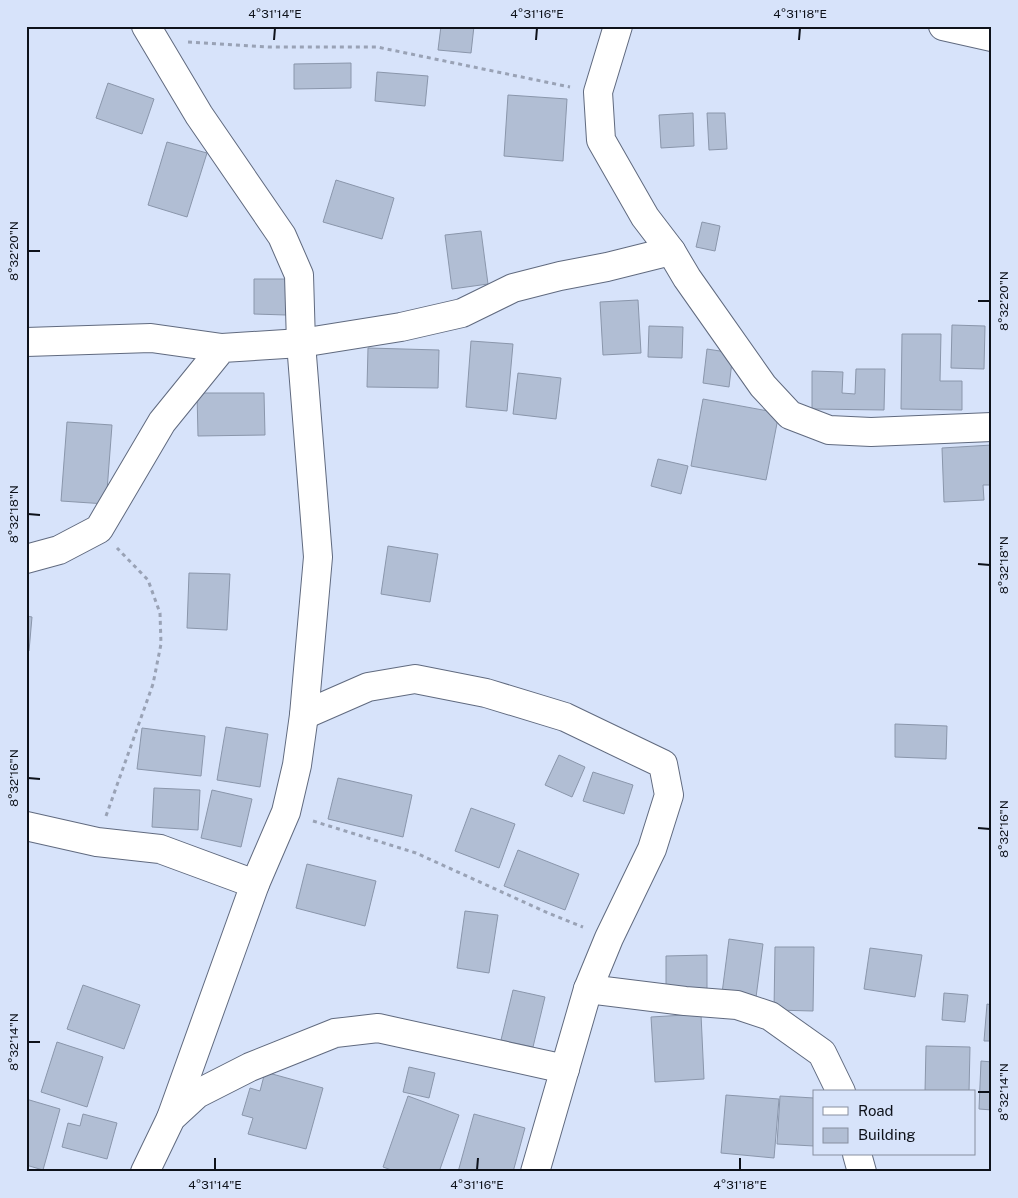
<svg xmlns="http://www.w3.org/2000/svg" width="1018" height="1198" font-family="'Public Sans',sans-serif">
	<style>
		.building { fill: #b1bed4; stroke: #8a96ab }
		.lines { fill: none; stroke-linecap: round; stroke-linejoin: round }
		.minor-casing { stroke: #606a7f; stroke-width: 30 }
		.path { stroke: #99a2b5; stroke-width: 3; stroke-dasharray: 4 4; stroke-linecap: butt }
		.minor { stroke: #fff; stroke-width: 28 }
		.ticks { fill: none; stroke: #0e121a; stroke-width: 2 }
		.neatline { fill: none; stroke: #0e121a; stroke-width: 2 }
		.ticks-label { font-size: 12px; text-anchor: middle; fill: #0e121a }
	</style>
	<rect width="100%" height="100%" fill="#d7e3fa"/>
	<g class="building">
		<path d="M441,26h33l-3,27 -33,-3z"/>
		<path d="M351,63v25l-57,1v-25z"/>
		<path d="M377,72l51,4 -3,30 -50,-5z"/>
		<path d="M108,83l46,16 -12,35 -46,-16z"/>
		<path d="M508,95l59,4 -4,62 -59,-5z"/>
		<path d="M693,113l1,33 -33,2 -2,-33z"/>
		<path d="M707,113h18l2,36 -18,1z"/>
		<path d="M167,142l40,11 -20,64 -39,-12z"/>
		<path d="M336,180l58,18 -12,41 -59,-17z"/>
		<path d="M702,222l18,4 -5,25 -19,-4z"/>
		<path d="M481,231l7,53 -36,5 -7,-54z"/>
		<path d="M254,279h32v36l-32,-1z"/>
		<path d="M638,300l3,53 -38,2 -3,-53z"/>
		<path d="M952,325l33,1 -1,43 -33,-1z"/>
		<path d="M649,326l34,1 -1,31 -34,-1z"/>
		<path d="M902,334h39l-1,47h22v29l-61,-1z"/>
		<path d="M471,341l42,3 -6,67 -41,-4z"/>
		<path d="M368,348l71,2 -1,38 -71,-1z"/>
		<path d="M707,349l26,4 -4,34 -26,-4z"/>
		<path d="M856,369h29l-1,41 -72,-1v-38l31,1 -1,21 13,1z"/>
		<path d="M518,373l43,5 -5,41 -43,-5z"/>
		<path d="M197,393h67l1,42 -67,1z"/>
		<path d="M703,399l76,14 -13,67 -75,-14z"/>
		<path d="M67,422l45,3 -6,79 -45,-3z"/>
		<path d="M992,445v40h-9l1,15 -40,2 -2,-54z"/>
		<path d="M658,459l30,7 -7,28 -30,-8z"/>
		<path d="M388,546l50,8 -8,48 -49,-8z"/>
		<path d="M189,573l41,1 -3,56 -40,-2z"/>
		<path d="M26,616l6,1 -3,34h-3z"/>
		<path d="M895,724l52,2 -1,33 -51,-2z"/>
		<path d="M226,727l42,7 -8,53 -43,-7z"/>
		<path d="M142,728l63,8 -4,40 -64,-7z"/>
		<path d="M559,755l26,12 -13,30 -27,-12z"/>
		<path d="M593,772l40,13 -9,29 -41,-13z"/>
		<path d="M338,778l74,17 -9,42 -75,-18z"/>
		<path d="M154,788l46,2 -2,40 -46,-3z"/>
		<path d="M212,790l40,9 -11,48 -40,-9z"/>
		<path d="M471,808l44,16 -16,44 -44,-17z"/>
		<path d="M518,850l61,24 -14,36 -61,-24z"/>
		<path d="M307,864l69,17 -11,45 -69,-18z"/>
		<path d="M465,911l33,4 -9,58 -32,-5z"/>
		<path d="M729,939l34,5 -8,61 -34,-4z"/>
		<path d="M775,947h39l-1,64 -39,-1z"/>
		<path d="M870,948l52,7 -7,42 -51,-8z"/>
		<path d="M707,955v43h-41v-42z"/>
		<path d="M83,985l57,20 -16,44 -57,-20z"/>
		<path d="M513,990l32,7 -12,50 -32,-7z"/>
		<path d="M944,993l24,2 -3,27 -23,-2z"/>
		<path d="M987,1004l5,1v36h-8z"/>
		<path d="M701,1014l3,65 -49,3 -4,-65z"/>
		<path d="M57,1042l46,15 -16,50 -46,-15z"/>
		<path d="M926,1046l44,1 -1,45h-44z"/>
		<path d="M981,1061l11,1v48l-13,-1z"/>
		<path d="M409,1067l26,6 -6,25 -26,-6z"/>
		<path d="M265,1072l58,16 -17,61 -58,-15 5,-16 -11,-3 8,-27 10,3z"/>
		<path d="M726,1095l53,4 -5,59 -53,-5z"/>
		<path d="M408,1096l51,19 -20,57h-42l-14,-5z"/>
		<path d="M780,1096l34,2v48l-37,-2z"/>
		<path d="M26,1099l34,10 -17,61 -17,-5z"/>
		<path d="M83,1114l34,9 -10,36 -45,-12 6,-24 12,3z"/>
		<path d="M474,1114l51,14 -12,44h-55z"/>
	</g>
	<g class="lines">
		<g class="minor-casing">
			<g id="minor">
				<path d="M146,26l53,89 83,121 17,39 2,68 17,214 -14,158 -7,50 -11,47 -31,72 -84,234"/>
				<path d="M618,26l-20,66 3,48 44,77 26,34 16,27 76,108 27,29 39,15 42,2 121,-5"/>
				<path d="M943,26l49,11"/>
				<path d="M26,342l125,-4 71,10"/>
				<path d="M26,559l33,-9 40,-21 63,-107 60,-74 79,-5 100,-16 61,-14 51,-25 47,-12 47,-9 64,-16"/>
				<path d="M304,715l64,-28 47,-8 71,14 79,24 98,47 6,31 -17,54 -43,89 -21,51 -53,183"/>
				<path d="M26,826l71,16 63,7 95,35"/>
				<path d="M588,989l97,12 52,4 33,11 52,37 19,39"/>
				<path d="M857,1154l5,18"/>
				<path d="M145,1172l26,-54 26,-24 53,-27 85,-34 43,-5 187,41"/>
			</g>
		</g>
		<g class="path">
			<path d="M188,42l80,5h109l193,40"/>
			<path d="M106,816l47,-132 8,-40 -1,-31 -12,-33 -31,-32"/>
			<path d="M313,821l103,32 132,60 35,14"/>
		</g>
		<use href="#minor" class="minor"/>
	</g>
	<path class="ticks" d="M274,40l1,-12M536,40l1,-12M799,40l1,-12M28,251h12M978,301h12M28,514l12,1M978,564l12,1M28,778l12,1M978,828l12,1M28,1042h12M978,1092h12M215,1170v-12M477,1170l1,-12M740,1170v-12"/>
	<rect width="1018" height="1198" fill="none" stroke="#d7e3fa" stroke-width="55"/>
	<rect x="813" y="1090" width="162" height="65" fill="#d7e3fa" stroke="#878fa0"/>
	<rect x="823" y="1107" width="25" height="8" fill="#ffffff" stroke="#878fa0"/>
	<text x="858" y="1116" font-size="15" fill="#0e121a">Road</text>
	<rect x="823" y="1128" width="25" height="15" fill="#b1bed4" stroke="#878fa0"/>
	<text x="858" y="1140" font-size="15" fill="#0e121a">Building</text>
	<rect x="28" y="28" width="962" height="1142" class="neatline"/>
	<g class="ticks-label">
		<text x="275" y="18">4°31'14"E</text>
		<text x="537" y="18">4°31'16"E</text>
		<text x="800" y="18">4°31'18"E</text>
		<text transform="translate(14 251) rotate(-90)" y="4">8°32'20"N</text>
		<text transform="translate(1004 301) rotate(-90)" y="4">8°32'20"N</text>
		<text transform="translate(14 514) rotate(-90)" y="4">8°32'18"N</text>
		<text transform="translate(1004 565) rotate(-90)" y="4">8°32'18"N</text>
		<text transform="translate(14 778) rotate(-90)" y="4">8°32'16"N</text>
		<text transform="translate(1004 829) rotate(-90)" y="4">8°32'16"N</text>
		<text transform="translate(14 1042) rotate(-90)" y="4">8°32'14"N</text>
		<text transform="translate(1004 1092) rotate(-90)" y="4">8°32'14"N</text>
		<text x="215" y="1189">4°31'14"E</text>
		<text x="477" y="1189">4°31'16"E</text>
		<text x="740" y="1189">4°31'18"E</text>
	</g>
</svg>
